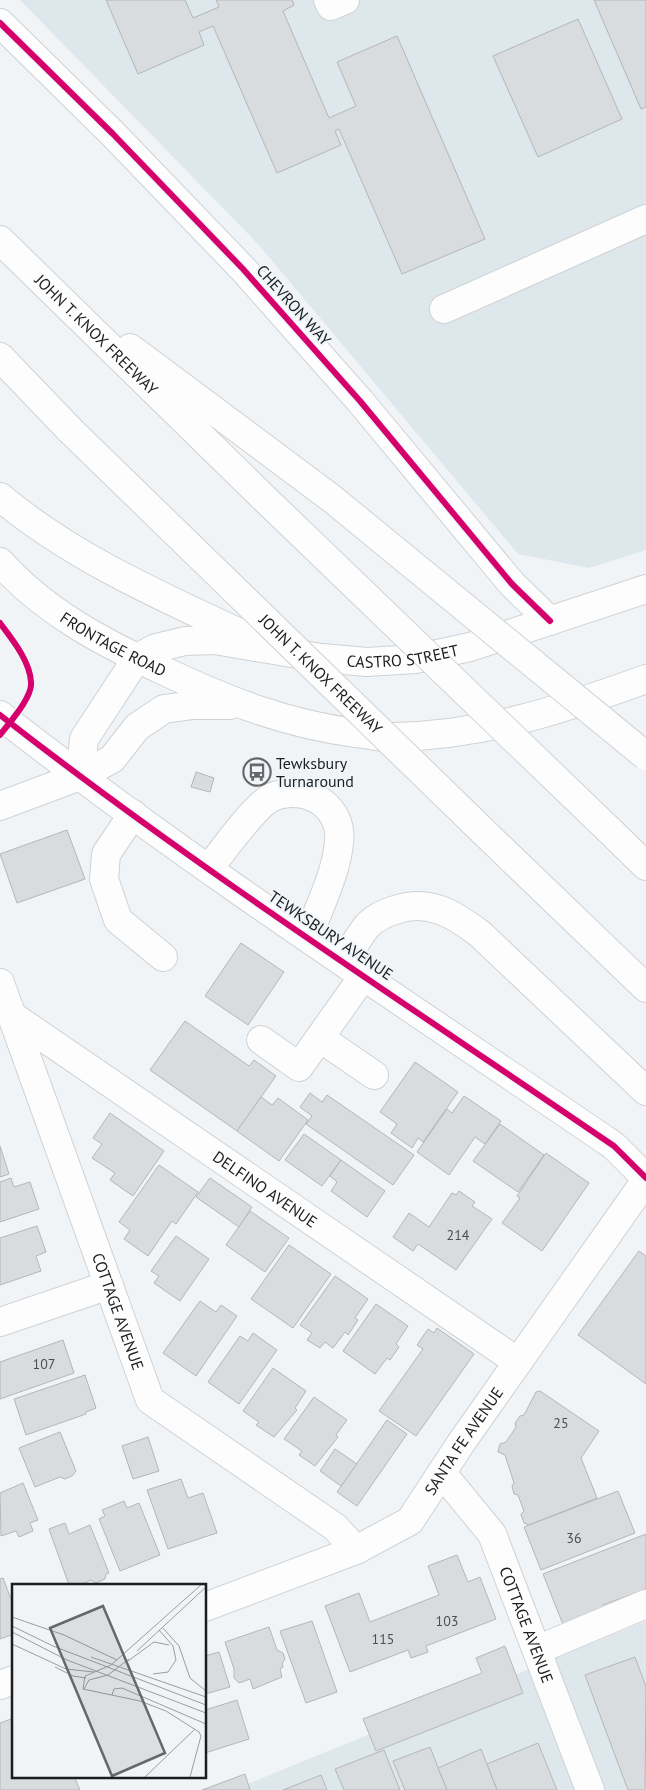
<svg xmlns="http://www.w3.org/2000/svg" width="646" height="1790" font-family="'PT Sans',sans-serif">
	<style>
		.built { fill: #dee7ec }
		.building { fill: #d9dcde; stroke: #b4b6b8 }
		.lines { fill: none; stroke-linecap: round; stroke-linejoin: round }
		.minor-casing { stroke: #cfd2d4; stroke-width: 30 }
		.major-casing { stroke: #cfd2d4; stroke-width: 30 }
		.highway-casing { stroke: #cfd2d4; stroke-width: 30 }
		.minor { stroke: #fdfdfe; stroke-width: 28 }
		.major { stroke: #fdfdfe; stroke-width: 28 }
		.highway { stroke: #fdfdfe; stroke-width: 28 }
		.highway-bridge-casing { stroke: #cfd2d4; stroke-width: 30; stroke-linecap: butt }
		.highway-bridge { stroke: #fdfdfe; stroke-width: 28 }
		.cycleway-casing { stroke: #eff5f9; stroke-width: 9 }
		.cycleway { stroke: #d6006c; stroke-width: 6 }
		.labels { text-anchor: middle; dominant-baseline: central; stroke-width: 4.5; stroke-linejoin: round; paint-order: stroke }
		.number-label { font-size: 14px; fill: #4c4e50 }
		.street-label { font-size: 16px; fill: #1b1d1f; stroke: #eff5f9 }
		.poi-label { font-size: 16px; fill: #1b1d1f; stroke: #eff5f9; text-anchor: start }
		.inset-road { fill: none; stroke: #9b9ea1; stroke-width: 1 }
		.view { fill: #66686b; fill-opacity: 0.15; stroke: #66686b; stroke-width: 2.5 }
		.inset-edge { fill: none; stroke: #1b1d1f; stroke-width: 2.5 }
	</style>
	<rect width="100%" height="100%" fill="#f1f4f7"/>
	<g class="built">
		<path d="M20,0h626v550l-57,18 -71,-14 -260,-310z"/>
		<path d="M646,1621v169h-413z"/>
	</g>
	<g class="building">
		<path d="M106,0h79l8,18 26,-11 -3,-7h76l2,5 -11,6 46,107 27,-12 -19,-44 60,-26 88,203 -83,35 -63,-145 -4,2 6,14 -64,28 -64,-147 -14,6 5,13 -66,29z"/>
		<path d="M594,0h52v107l-5,2z"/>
		<path d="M578,19l44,100 -84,38 -45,-101z"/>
		<path d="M196,772l18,6 -4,14 -19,-5z"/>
		<path d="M67,830l18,49 -68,24 -17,-49z"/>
		<path d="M241,943l43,29 -36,53 -43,-29z"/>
		<path d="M185,1021l64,45 5,-6 22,16 -39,55 -87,-61z"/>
		<path d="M415,1062l43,30 -35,50 -5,-4 -6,10 -21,-15 6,-9 -17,-12z"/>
		<path d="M310,1093l12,9 5,-7 87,60 -21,30 -87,-61 6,-8 -12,-9z"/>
		<path d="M464,1096l37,25 -16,23 -10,-7 -26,38 -32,-23 30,-43 5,4z"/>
		<path d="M261,1097l11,8 6,-7 30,22 -29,41 -42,-30z"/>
		<path d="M110,1113l54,38 -31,45 -23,-16 5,-7 -23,-15 10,-14 -9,-6z"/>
		<path d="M500,1124l44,31 -26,37 -45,-31z"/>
		<path d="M304,1134l37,26 -19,26 -37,-26z"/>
		<path d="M0,1146l9,28 -9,3z"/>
		<path d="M546,1153l43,30 -47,68 -40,-28 18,-25 -3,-2z"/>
		<path d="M341,1160l44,31 -18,26 -36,-26 6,-9 -7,-6z"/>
		<path d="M159,1165l39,27 -22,32 -4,-3 -24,35 -24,-17 6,-9 -11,-8z"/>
		<path d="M11,1178l3,9 16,-5 9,27 -39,13v-40z"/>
		<path d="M210,1178l42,29 -13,20 -43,-30z"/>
		<path d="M459,1191l16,11 -3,4 20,13 -36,51 -38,-26 -5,7 -20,-14 16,-24 20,14 23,-34 4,2z"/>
		<path d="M250,1211l39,27 -24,34 -39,-27z"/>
		<path d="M37,1226l9,26 -10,4 5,15 -41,14v-47z"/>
		<path d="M176,1236l33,23 -29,42 -26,-18 5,-7 -8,-5z"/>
		<path d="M289,1245l42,29 -38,54 -42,-29z"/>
		<path d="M639,1251l7,5v128l-68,-49z"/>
		<path d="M335,1276l33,23 -13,19 3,2 -10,15 -3,-3 -12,16 -8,-6 -5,6 -13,-8 5,-7 -12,-8z"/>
		<path d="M200,1301l16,11 5,-7 16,11 -41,60 -33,-23z"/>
		<path d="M376,1304l32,22 -12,18 3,3 -9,13 -3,-2 -12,16 -32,-23z"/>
		<path d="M437,1328l37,26 -58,82 -37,-25 44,-62 -6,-4 11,-16 6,4z"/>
		<path d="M253,1333l24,17 -38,54 -31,-22 32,-46 8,5z"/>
		<path d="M63,1340l11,33 -74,26v-37z"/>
		<path d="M273,1368l33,23 -11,17 2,2 -23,27 -18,-12 3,-3 -16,-11z"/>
		<path d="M85,1375l11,33 -10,4v2l-60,21 -12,-36z"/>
		<path d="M540,1391l59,40 -18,27 16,40 -68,27 -5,-2 -3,-9 3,-3 -6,-16 -4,-1 -2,-8 2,-3 -9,-28 -7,-3 2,-8 6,-2 10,-15 -1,-4 5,-7 4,-1 12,-23z"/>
		<path d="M314,1397l33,23 -11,15 2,2 -23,29 -16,-11 3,-4 -18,-12z"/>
		<path d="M387,1420l20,14 -50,72 -20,-14z"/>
		<path d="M60,1432l16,39 -4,5 -7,3 -5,-2 -25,10 -16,-39z"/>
		<path d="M148,1437l11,34 -26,8 -11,-33z"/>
		<path d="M335,1449l22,15 -16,22 -21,-15z"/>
		<path d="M181,1479l7,19 15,-5 14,40 -49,16 -21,-59z"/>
		<path d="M23,1483l15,37 -8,3 3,8 -14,6 -3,-6 -15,5 -1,-43z"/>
		<path d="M618,1491l17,42 -94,37 -17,-43z"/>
		<path d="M124,1501l3,7 12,-5 21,52 -40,16 -21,-52 6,-3 -3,-6z"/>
		<path d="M65,1523l4,11 21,-9 19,48 -3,1 -1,5 -9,4 -5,-3 -11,5h-11l-20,-56z"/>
		<path d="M646,1534v55l-43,16 2,6 -41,16 -21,-53z"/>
		<path d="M457,1555l11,27 12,-5 16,42 -70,27 2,6 -17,6 -3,-8 -58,22 -25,-66 34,-13 11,29 69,-27 -11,-29z"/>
		<path d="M3,1578l8,21 3,-1v36l-14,5v-60z"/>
		<path d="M312,1621l25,71 -31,11 -26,-72z"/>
		<path d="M269,1627l8,23 6,3 2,6 -3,5 1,3 -3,2 2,8 -29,12 -3,-10 -11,4 -5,-5v-9l-9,-27z"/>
		<path d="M505,1646l18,47 -147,58 -13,-32 119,-46 -6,-15z"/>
		<path d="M219,1652l11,35 -25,7v-38z"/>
		<path d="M635,1657l11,30 -1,103h-17l-43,-115z"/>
		<path d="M237,1700l12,39 -44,14v-43z"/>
		<path d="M14,1718v58h60l6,14h-80v-67z"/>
		<path d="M538,1743l19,47h-60l-10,-26z"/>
		<path d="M430,1747l17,43h-42l-12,-29z"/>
		<path d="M481,1749l16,41h-50l-9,-22z"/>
		<path d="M384,1750l16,40h-56l-9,-21z"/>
		<path d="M245,1774l5,16h-48z"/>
		<path d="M321,1775l6,15h-44z"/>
	</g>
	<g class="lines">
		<g class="minor-casing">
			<g id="minor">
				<path d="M328,0l3,6 14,-6"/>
				<path d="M0,23l113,111 130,135 117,132 152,183 38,37"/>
				<path d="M444,309l202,-90"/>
				<path d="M0,715c197,154 408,290 614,431l32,32"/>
				<path d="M0,806l80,-30"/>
				<path d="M133,814l-27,40 -2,25 14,41 45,37"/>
				<path d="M209,868c14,-17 45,-62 63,-71 16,-7 37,-5 51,6 12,10 18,23 16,40 -3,31 -20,64 -31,94"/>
				<path id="s1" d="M0,983l150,417 185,127 21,23"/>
				<path id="s2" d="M11,1015l507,347"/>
				<path d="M320,1038l54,37"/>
				<path d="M261,1040l38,27 65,-92"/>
				<path d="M0,1322l109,-37"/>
				<path id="s3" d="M442,1473l50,61 98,256"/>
				<path id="s4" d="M205,1607l151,-57 54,-29 51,-78 185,-263"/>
				<path d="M537,1650l109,-46"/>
				<path d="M0,1685l14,-5"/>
			</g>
		</g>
		<g class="major-casing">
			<g id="major">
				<path id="s5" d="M0,562c45,50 102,80 162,108 64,30 123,54 194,63 12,1 25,5 37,4 93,-2 167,-27 253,-58"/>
				<path id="s6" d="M80,776l4,-37 53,-81 19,-10 29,-7 30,-1 106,18 46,4 48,-3 55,-12 176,-58"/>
				<path d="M80,776l32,-17 25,-32 27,-18 29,-4h37"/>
			</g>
		</g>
		<g class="highway-casing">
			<g id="highway">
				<path id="s7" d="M0,240l264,258"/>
				<path d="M130,348l201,150"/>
				<path d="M0,357l70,73"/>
				<path d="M0,497c80,67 180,107 273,152"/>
				<path d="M608,829l38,37"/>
				<path d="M492,840l154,148"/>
				<path d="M344,961c8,-11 15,-26 24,-36 7,-7 17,-12 27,-15 33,-12 59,4 85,24l166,157"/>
			</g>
		</g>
		<use href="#minor" class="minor"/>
		<use href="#major" class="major"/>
		<use href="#highway" class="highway"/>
		<g class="highway-bridge-casing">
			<g id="highway-bridge">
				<path id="s8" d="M70,430l422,410"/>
				<path d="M264,498l344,331"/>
				<path d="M331,498l315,258"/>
			</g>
		</g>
		<use href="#highway-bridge" class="highway-bridge"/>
		<g class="cycleway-casing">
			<g id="cycleway">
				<path d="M0,23l113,111 130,135 117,132 152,183 38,37"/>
				<path d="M0,623c12,16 30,38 31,59 2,15 -22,41 -31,53"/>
				<path d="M0,715c197,154 408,290 614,431l32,32"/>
			</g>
		</g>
		<use href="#cycleway" class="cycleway"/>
	</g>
	<defs>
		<g id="bus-ring" transform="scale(1.4375)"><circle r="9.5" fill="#eff5f9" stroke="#66686b" stroke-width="1.5"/><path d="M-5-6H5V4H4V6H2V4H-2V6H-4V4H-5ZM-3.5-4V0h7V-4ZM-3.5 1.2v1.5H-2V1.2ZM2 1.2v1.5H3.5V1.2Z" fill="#66686b"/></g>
	</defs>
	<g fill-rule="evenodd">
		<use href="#bus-ring" x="257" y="772"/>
	</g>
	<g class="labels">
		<g class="number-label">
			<text x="458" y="1235">214</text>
			<text x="44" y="1364">107</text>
			<text x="561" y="1423">25</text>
			<text x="574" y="1538">36</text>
			<text x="447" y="1621">103</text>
			<text x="383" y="1639">115</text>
		</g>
		<g class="street-label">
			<text transform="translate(294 305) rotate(48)">CHEVRON WAY</text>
			<text stroke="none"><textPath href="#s7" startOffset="135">JOHN T. KNOX FREEWAY</textPath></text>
			<text stroke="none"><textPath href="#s5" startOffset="141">FRONTAGE ROAD</textPath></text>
			<text stroke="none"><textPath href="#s6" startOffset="405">CASTRO STREET</textPath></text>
			<text stroke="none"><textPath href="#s8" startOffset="350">JOHN T. KNOX FREEWAY</textPath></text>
			<text transform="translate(331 935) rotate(34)">TEWKSBURY AVENUE</text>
			<text stroke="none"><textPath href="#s2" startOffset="308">DELFINO AVENUE</textPath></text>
			<text stroke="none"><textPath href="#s1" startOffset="349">COTTAGE AVENUE</textPath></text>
			<text stroke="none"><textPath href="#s4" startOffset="319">SANTA FE AVENUE</textPath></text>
			<text stroke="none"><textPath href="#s3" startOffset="176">COTTAGE AVENUE</textPath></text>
		</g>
		<g class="poi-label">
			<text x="276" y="763">Tewksbury<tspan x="276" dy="18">Turnaround</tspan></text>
		</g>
	</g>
	<g transform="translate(12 1584)">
		<rect width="194" height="194" fill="#f1f4f7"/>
		<path class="inset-road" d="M0,33l52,18 53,25M0,42l41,20 153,59M150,43l17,19 11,32 16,13M0,48l55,28 139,53M0,60l54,25 28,3M125,67l69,-64M79,73l115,40M116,77l26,-19 15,3M43,83l18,9 13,2M141,90l15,-2 8,-12 -3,-14 -14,-16M71,105l57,12 26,10 33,21 2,4 -11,41M71,105l2,-13 26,-11 91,-81M72,105l5,-9 19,-5 21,-16M100,111l2,-6 8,-1 84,36M133,193l50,-48"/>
		<path class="view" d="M91,22l62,147 -53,23 -62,-148z"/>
		<rect width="194" height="194" class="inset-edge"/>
	</g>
</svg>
